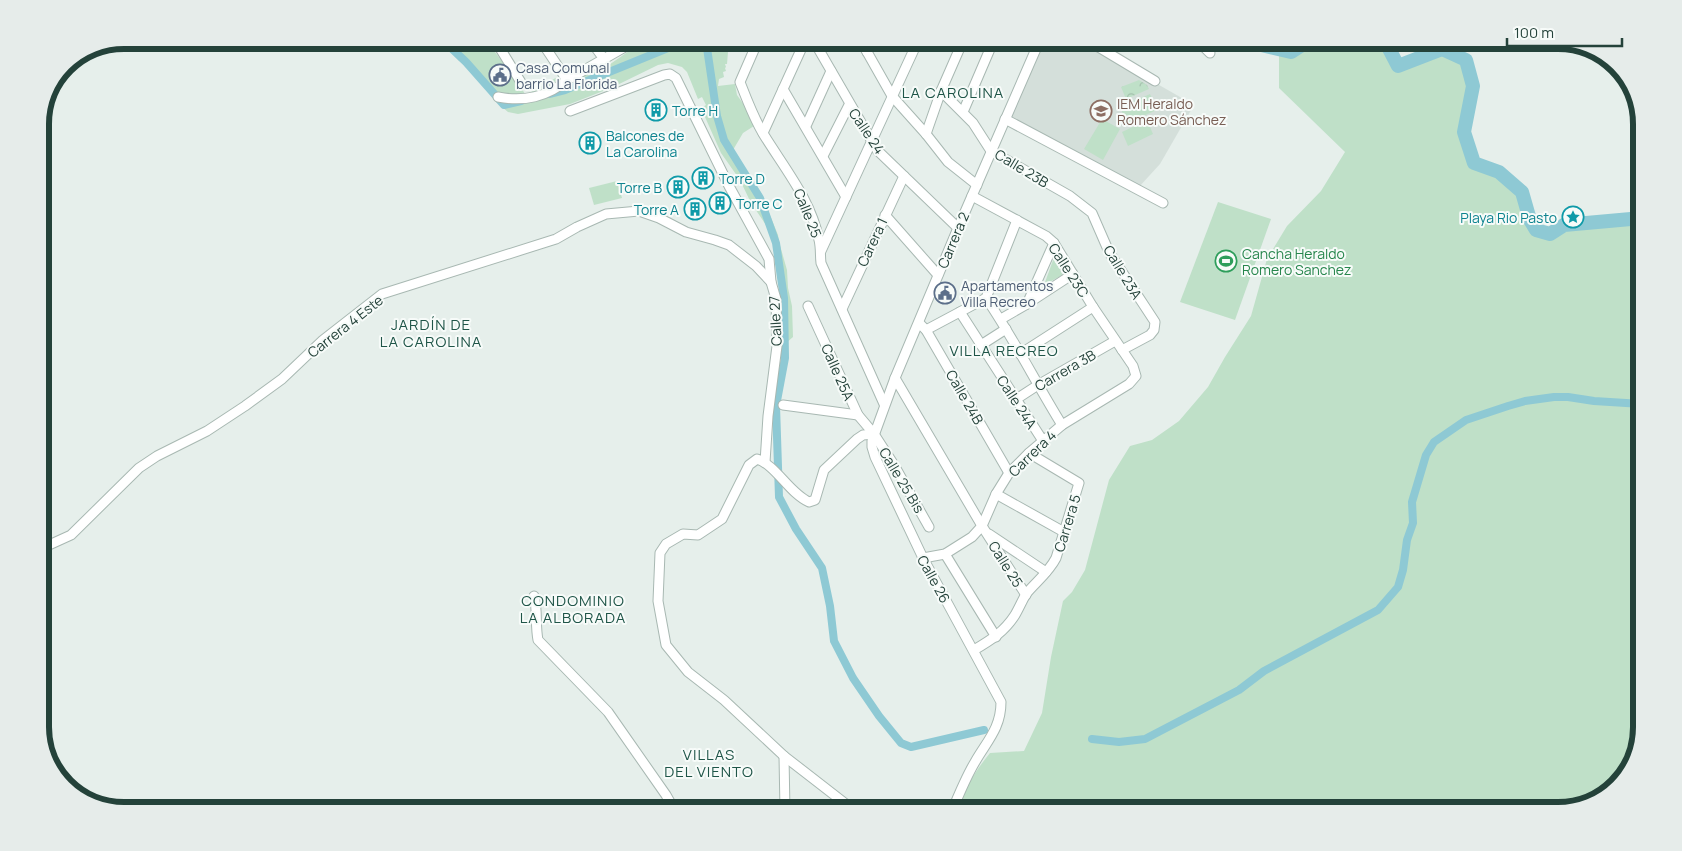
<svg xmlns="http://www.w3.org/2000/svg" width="1682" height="851" font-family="Manrope,sans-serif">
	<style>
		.built { fill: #d4dfda }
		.grass { fill: #bfe0c8 }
		.park { fill: url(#park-crowns) }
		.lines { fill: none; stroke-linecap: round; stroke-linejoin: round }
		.canal { stroke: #8ec9d4; stroke-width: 8 }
		.river { stroke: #8ec9d4; stroke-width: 14 }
		.minor-casing { stroke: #a8b8b2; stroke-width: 11 }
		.minor { stroke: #fff; stroke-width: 9 }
		.labels { text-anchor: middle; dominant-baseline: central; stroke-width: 4; stroke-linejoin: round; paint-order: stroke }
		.service-label { font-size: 14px; fill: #4e5e75; stroke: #f7fbf9; text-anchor: start }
		.education-label { font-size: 14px; fill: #785e54; stroke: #f7fbf9; text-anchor: start }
		.culture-label { font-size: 14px; fill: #0d838f; stroke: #f7fbf9; text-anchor: start }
		.street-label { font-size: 14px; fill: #24423a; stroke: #f7fbf9 }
		.leisure-label { font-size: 14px; fill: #27864d; stroke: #f7fbf9; text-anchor: start }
		.neighbourhood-label { font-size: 15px; letter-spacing: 1px; fill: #1f5548; stroke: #f7fbf9 }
		.rim { fill: none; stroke: #24423a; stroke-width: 6 }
	</style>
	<defs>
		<pattern id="park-crowns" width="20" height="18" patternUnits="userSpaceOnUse" patternTransform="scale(1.25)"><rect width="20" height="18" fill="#bfe0c8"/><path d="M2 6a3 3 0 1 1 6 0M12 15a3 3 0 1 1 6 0" fill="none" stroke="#a4c1ad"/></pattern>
	</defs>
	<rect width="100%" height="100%" fill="#e6efeb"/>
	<path class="built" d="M1043,42h41l110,63 -34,59 -21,23 -130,-70z"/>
	<g class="grass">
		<path d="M1308,41h77l13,25 44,-17 24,11 6,30 -8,42 10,31 25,9 23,20 8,28 6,10 14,4 14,-9 78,-7v509l-9,37 -29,33 -46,14h-601c7,-22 19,-41 33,-58l34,-2 18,-38 9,-56 12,-56 9,-9 13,-22 24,-90 21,-34 22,-6 27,-19 29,-34 17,-30 26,-41 16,-57 20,-33 34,-35 24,-39 -66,-64v-32l12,-4z"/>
		<path d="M639,44h92l-3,8 -1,12h-2l1,3 -1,1 1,3 -3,1 1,5 -5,2 -1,7 17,-2 2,11 10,14 7,17 -11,7 -10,17 28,43 17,42 1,7 8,28 1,18 4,18 1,31 -7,6 -7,-81 -11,-34 -17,-25 -11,-23 -19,-27 -20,-45 5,-3 -4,-8 -4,2 -11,-27 -5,-5 -14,-4 -10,2 -47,23 -41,16 -52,10 -10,-2 -6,-5 -5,-11 -8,-11 -15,-14 -16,-11 -6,-15h38l36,50 33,-19 7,7 40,-16z"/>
		<path d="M1150,94l7,16 -30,13 -7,-16z"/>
		<path d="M1102,119l18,10 -17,31 -19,-11z"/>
		<path d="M1147,120l6,14 -25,12 -6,-14z"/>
		<path d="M617,181l5,17 -28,7 -5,-17z"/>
		<path d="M1218,202l53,17 -36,101 -55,-18z"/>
		<path d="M1056,252l12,20 -24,13z"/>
	</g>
	<path class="park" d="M1139,80l8,5 2,4 -23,10 -5,-12z"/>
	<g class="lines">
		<g class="canal">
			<path d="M448,45l18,17 38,43 17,-4"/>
			<path d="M549,94l16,-4 108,-44 16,-1 18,3 10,68 7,24 36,58 16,45 8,55 1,60 -9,48 3,91 17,32 26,39 8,38 4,35 19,37 26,38 22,27 10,4 73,-17"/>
			<path d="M1092,739l27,3 26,-3 94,-49 25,-19 114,-61 20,-23 5,-17 4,-30 6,-17 -1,-21 14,-47 8,-13 32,-22 42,-14 17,-5 29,-4h14l26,4 48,3"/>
		</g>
		<g class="river">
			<path d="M1245,41l46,11 17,-11"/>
			<path d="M1385,41l13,25 44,-17 24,11 7,26 -9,46 10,31 25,9 23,20 8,28 6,10 14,4 14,-9 78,-7"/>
		</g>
		<g class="minor-casing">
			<g id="minor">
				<path d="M1090,42l65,39"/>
				<path d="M1199,42l11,11"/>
				<path d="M757,43l-17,39c7,18 14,37 24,53 21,34 47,65 55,105 2,8 1,15 2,23l63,141"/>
				<path d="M815,43l62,107 81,78"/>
				<path d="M862,43l30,53 34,38 22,28 29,23"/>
				<path d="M543,44l24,36"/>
				<path d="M593,44l11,15"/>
				<path d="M498,45l24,39"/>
				<path d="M867,52l5,-9"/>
				<path d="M783,89l63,108"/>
				<path d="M941,91l32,32 18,28 79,45 22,17 17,39 46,70 -1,8 -4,5 -28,15"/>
				<path d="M498,97c25,5 50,0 69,-17l63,-36"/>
				<path d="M570,111l94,-36 6,-1 6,4 53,108 40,73 2,23"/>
				<path d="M963,112l30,-70"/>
				<path d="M1005,119l158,84"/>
				<path d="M806,126l25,-55"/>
				<path d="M763,133l41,-90"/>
				<path d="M926,134l15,-43 21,-48"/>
				<path d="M823,156l26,-51"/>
				<path d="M885,215l53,60"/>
				<path d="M821,251l96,-208"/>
				<path d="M986,298c28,41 50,85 76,127"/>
				<path d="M1027,304l27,-61"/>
				<path d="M808,306l50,109 16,19 20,31 35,62"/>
				<path d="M842,309l62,-133"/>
				<path d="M960,312l83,129"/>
				<path d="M1001,319l26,-15 46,-30"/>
				<path d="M919,323l7,7 83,143"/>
				<path d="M926,330l60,-32 31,-78"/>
				<path d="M981,345l25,-16"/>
				<path d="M1020,354l73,-47"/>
				<path d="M895,378l87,148 44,69"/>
				<path d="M1015,400l23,-15 77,-44"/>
				<path d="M783,405l75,10"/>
				<path d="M996,494l68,38"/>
				<path d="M989,534l57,38"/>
				<path d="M40,553l9,-8 22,-10 68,-67 18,-12 50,-25 38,-25 37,-27 41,-39 59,-46 174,-55 21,-12 29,-13 33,-3 20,7 27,14 29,8 14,5 27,21 15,16 5,17 1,47 -9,70 -3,46"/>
				<path d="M945,554l51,83"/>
				<path d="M923,558l22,-4 27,-17 10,-11 14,-32 13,-21 20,-20 33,-28 67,-41 7,-8 -3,-10 -40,-59 -39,-64 -8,-7 -74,-40"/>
				<path d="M534,596c4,15 1,29 4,44l70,72 58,83 9,16"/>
				<path d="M974,650c17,-10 30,-18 41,-35 4,-7 7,-14 11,-21 10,-12 23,-22 30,-36l23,-75 -50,-30"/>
				<path d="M784,756l1,55"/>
				<path d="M860,811l-9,-3 -67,-52 -60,-56 -36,-28 -22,-27 -8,-44 2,-48 6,-9 17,-10 15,1 24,-16 27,-54 8,-6c19,6 32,34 52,43l6,-2 9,-30 33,-31 6,-4 11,-1"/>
				<path d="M952,811c7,-17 14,-34 23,-49 12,-21 26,-34 26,-60l-78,-144 -48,-101 -3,-10v-6l23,-63 63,-150 81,-186"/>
			</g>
		</g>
		<use href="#minor" class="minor"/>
	</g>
	<defs>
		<g id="civic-ring" transform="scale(1.125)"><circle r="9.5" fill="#f7fbf9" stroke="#5c6f8a" stroke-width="1.5"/><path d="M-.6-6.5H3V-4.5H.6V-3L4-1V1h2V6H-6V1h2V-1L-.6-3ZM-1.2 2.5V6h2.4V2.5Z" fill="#5c6f8a"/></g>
		<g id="building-ring" transform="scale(1.125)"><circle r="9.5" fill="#f7fbf9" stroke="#0f9aa8" stroke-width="1.5"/><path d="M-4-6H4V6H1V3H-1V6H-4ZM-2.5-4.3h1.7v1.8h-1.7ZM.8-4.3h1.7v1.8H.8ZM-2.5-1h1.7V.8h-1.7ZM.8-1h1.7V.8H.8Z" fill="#0f9aa8"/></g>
		<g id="school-ring" transform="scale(1.125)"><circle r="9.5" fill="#f7fbf9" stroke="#8d6e63" stroke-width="1.5"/><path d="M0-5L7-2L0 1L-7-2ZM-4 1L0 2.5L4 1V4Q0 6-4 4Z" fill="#8d6e63"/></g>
		<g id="sight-ring" transform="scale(1.125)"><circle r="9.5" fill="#f7fbf9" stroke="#0f9aa8" stroke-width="1.5"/><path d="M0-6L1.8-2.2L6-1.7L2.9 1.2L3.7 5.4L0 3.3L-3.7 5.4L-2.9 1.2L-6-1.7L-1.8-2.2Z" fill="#0f9aa8"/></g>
		<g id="stadium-ring" transform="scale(1.125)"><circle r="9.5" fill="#f7fbf9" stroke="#2e9e5b" stroke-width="1.5"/><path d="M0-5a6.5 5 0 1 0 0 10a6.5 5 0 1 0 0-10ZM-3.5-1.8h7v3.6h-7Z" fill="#2e9e5b"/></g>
	</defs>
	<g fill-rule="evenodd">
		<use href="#civic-ring" x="500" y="75"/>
		<use href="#building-ring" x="656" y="110"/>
		<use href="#school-ring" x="1101" y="111"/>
		<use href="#building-ring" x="590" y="143"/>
		<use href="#building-ring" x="703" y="178"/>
		<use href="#building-ring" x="678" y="187"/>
		<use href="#building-ring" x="720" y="203"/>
		<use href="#building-ring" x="695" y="209"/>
		<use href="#sight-ring" x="1573" y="217"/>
		<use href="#stadium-ring" x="1226" y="261"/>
		<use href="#civic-ring" x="945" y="293"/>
	</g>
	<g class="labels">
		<g class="service-label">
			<text x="516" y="67">Casa Comunal<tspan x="516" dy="16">barrio La Florida</tspan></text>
			<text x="961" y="285">Apartamentos<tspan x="961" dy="16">Villa Recreo</tspan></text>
		</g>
		<g class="education-label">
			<text x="1117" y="103">IEM Heraldo<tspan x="1117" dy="16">Romero Sánchez</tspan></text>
		</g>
		<g class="culture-label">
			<text x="672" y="110">Torre H</text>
			<text x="606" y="135">Balcones de<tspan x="606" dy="16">La Carolina</tspan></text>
			<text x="719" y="178">Torre D</text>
			<text x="662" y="187" text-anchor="end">Torre B</text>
			<text x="736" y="203">Torre C</text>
			<text x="679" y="209" text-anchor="end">Torre A</text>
			<text x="1557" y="217" text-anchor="end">Playa Rio Pasto</text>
		</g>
		<g class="street-label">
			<text transform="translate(867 131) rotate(56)">Calle 24</text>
			<text transform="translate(1022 168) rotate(31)">Calle 23B</text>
			<text transform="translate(808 213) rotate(68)">Calle 25</text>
			<text transform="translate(953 240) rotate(-67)">Carrera 2</text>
			<text transform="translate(872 242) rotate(-65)">Carera 1</text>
			<text transform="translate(1069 270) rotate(57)">Calle 23C</text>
			<text transform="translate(1123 272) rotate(59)">Calle 23A</text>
			<text transform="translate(775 321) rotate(-93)">Calle 27</text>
			<text transform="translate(345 326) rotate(-38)">Carrera 4 Este</text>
			<text transform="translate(1065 370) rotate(-30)">Carrera 3B</text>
			<text transform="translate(838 372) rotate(66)">Calle 25A</text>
			<text transform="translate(965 397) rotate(60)">Calle 24B</text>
			<text transform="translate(1017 402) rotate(57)">Calle 24A</text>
			<text transform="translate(1032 453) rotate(-44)">Carrera 4</text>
			<text transform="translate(902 480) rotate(59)">Calle 25 Bis</text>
			<text transform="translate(1067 523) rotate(-73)">Carrera 5</text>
			<text transform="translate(1006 564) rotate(58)">Calle 25</text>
			<text transform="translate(934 579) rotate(61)">Calle 26</text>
		</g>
		<g class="leisure-label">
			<text x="1242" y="253">Cancha Heraldo<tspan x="1242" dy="16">Romero Sanchez</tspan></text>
		</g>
		<g class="neighbourhood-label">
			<text x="953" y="92">LA CAROLINA</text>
			<text x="431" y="324">JARDÍN DE<tspan x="431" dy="17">LA CAROLINA</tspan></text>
			<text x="1004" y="350">VILLA RECREO</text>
			<text x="573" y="600">CONDOMINIO<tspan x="573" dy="17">LA ALBORADA</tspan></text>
			<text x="709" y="754">VILLAS<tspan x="709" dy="17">DEL VIENTO</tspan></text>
		</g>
	</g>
	<path d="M0 0H1682V851H0ZM124 49H1558A75 75 0 0 1 1633 124V727A75 75 0 0 1 1558 802H124A75 75 0 0 1 49 727V124A75 75 0 0 1 124 49Z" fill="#e6ecea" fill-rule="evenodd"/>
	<path class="rim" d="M124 49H1558A75 75 0 0 1 1633 124V727A75 75 0 0 1 1558 802H124A75 75 0 0 1 49 727V124A75 75 0 0 1 124 49Z"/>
	<path d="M1507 38v8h115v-8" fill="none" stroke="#24423a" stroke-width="2.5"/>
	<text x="1514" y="38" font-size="15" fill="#24423a" stroke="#f7fbf9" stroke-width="4" paint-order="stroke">100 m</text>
</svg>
